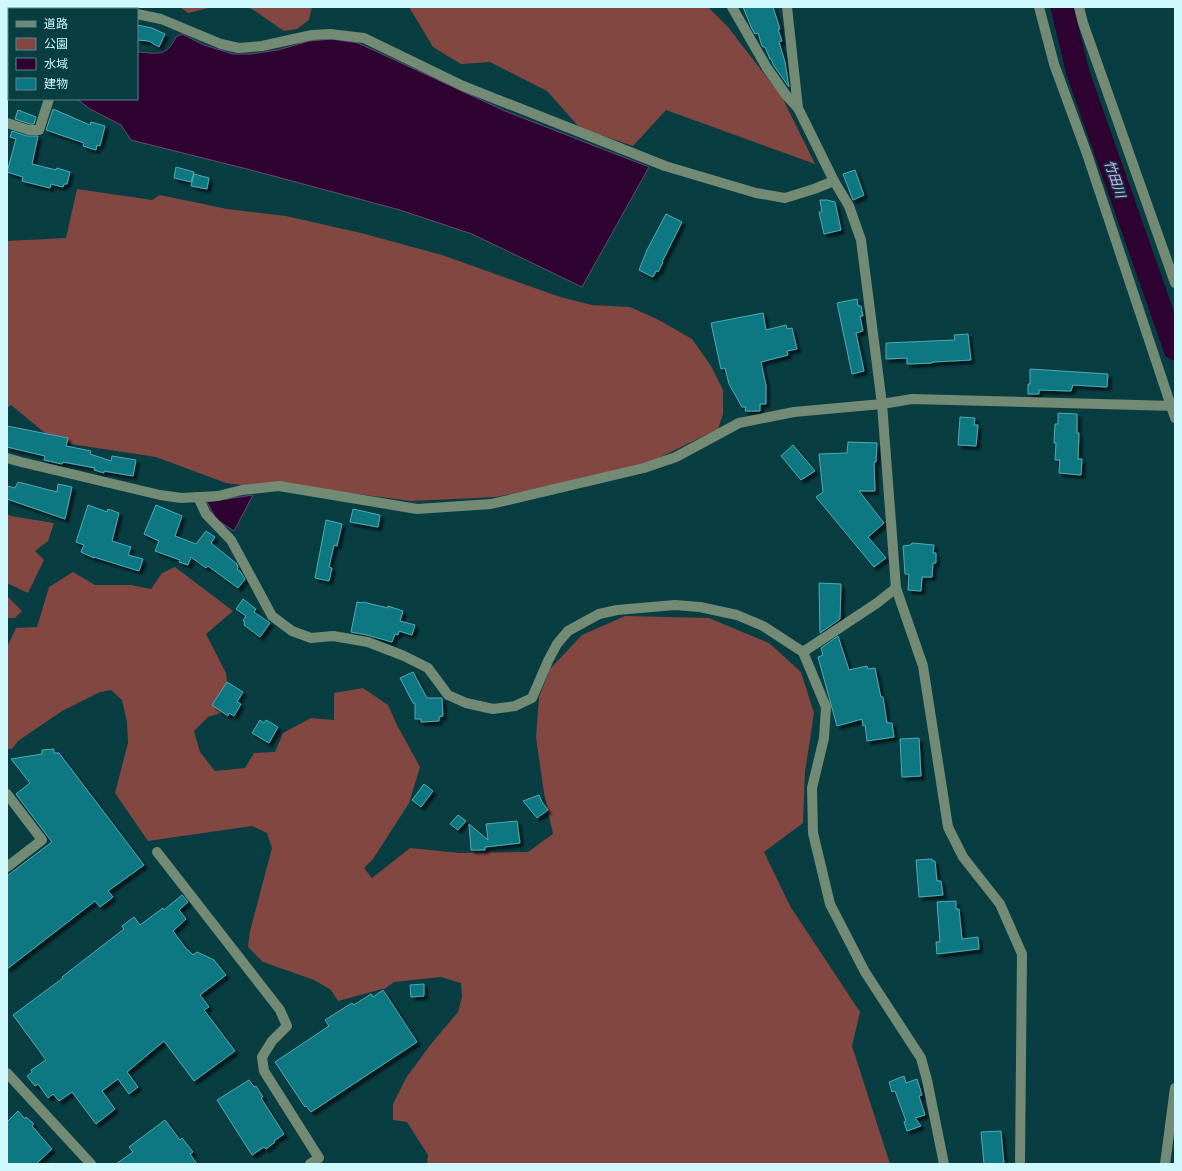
<svg xmlns="http://www.w3.org/2000/svg" width="1182" height="1171" font-family="'Asap Condensed','Noto Sans JP',sans-serif">
	<style>
		.green { fill: #834741 }
		.water { fill: #2f0331; stroke: #5f4d6f }
		.lines { fill: none; stroke-linecap: round; stroke-linejoin: round }
		.river { stroke: #2f0331; stroke-width: 23 }
		.building { fill: #0b7782; stroke: #50aab5; filter: url(#shadow) }
		.minor { stroke: #738a74; stroke-width: 10 }
		.labels { text-anchor: middle; dominant-baseline: central; stroke-width: 3; stroke-linejoin: round; paint-order: stroke }
		.water-label { font-size: 13px; font-style: italic; fill: #efa7ef; stroke: #083d42 }
	</style>
	<defs>
		<filter id="shadow"><feDropShadow dx="3.5" dy="3.5" stdDeviation="1" flood-color="#0009"/></filter>
	</defs>
	<rect width="100%" height="100%" fill="#083d42"/>
	<g class="green">
		<path d="M180,7h33l-25,6z"/>
		<path d="M248,7h64l-3,13 -12,9 -13,2 -29,-20z"/>
		<path d="M409,7h299l20,20 54,70 33,67 -149,-54 -33,36 -53,-18 -33,-37 -57,-29 -29,2 -28,-17z"/>
		<path d="M77,189l75,11 8,-5 67,14 59,7 75,17 81,22 118,42 32,8 38,2 27,12 35,20 19,27 12,24v24l-5,15 -76,37 -146,31 -85,4 -130,-17 -39,1 -16,-2 -70,-26 -85,-13 -26,-11 -34,-28 -4,3v-167l59,-3z"/>
		<path d="M7,514l4,2 43,7 -6,18 -13,10 9,9 -16,33 -19,-9h-2z"/>
		<path d="M175,567l58,44 -27,23 20,39 3,23 -2,15 -19,6 -14,14 6,21 15,19 30,-3 9,-15 21,-1 8,-19 28,-15 23,2v-27l29,-5 25,17 9,20 23,42 -11,36 -36,56 -9,9 8,10 38,-30 50,5 68,-1 25,-18 -9,-41 -8,-56 3,-40 11,-28 32,-34 43,-19 84,2 60,25 32,29 13,41 -9,59 -2,51 -39,29 26,54 70,106 -8,34 38,118h-463l1,-9 -21,-33 -14,-2v-16l13,-26 25,-34 27,-32 4,-15 -1,-14 -20,-6 -47,5 -8,6 -48,13 -7,-11 -17,-10 -51,-18 -15,-15 2,-16 22,-83 -5,-15 -15,-7 -104,15 -33,-48 13,-50 -1,-21 -5,-22 -11,-10 -11,2 -38,19 -44,30 -6,8h-5v-102l9,-19 21,-1 12,-40 24,-15 22,13h36l20,4 11,-16z"/>
		<path d="M7,596l15,15 -7,7h-8z"/>
	</g>
	<g class="water">
		<path d="M182,34l22,11 29,9h17l28,-4 31,-9 23,-2 26,4 147,68 144,56 -67,120 -110,-53 -72,-24 -149,-40 -120,-30 -10,-15 -31,-16 -13,-10h60v-47c20,1 29,6 39,-15z"/>
		<path d="M253,495l-19,36 -18,-12 -9,-17z"/>
	</g>
	<g class="lines">
		<path class="river" d="M1062,7l16,66 97,276"/>
	</g>
	<g class="building">
		<path d="M743,7h30l7,22h-2l4,12 -3,1 6,20 4,25 -15,-21 -3,-7h-1l-5,-12h-2l-1,-1 -4,-13 -3,1 -3,-5z"/>
		<path d="M137,25l15,3 13,6 -6,13 -10,-6 -12,-1z"/>
		<path d="M53,109l37,16 1,-3 14,4 -5,20 -3,-1 -1,5 -13,-4 1,-3 -38,-13z"/>
		<path d="M18,110l18,7 -2,7h-4l-15,-5z"/>
		<path d="M12,131l15,5h11l-6,28 24,6 1,-2 13,4 -3,12h-3l-1,3 -12,-3 -1,4 -28,-7 1,-4 -16,-5 9,-33 -6,-2z"/>
		<path d="M176,167l18,5 -3,10 -17,-4z"/>
		<path d="M855,170l9,25 -11,5 -10,-26z"/>
		<path d="M194,174l15,4 -2,11 -16,-3z"/>
		<path d="M820,200h7l8,2 6,28 -17,4 -5,-22h3z"/>
		<path d="M666,214l16,8 -20,40h1l-5,10 -2,-1 -3,6 -14,-7 8,-20z"/>
		<path d="M857,299l1,7h3l2,10h-3l3,15 -7,2 8,38 -12,3 -15,-71z"/>
		<path d="M763,313l3,17 20,-5 1,4 5,-1 5,21 -10,2 1,4 -27,7 5,24v18h-6v7h-15l1,-4h-4l-13,-23 -4,-16 -4,1 -10,-46z"/>
		<path d="M968,334l3,26 -39,2v1l-25,1v-6l-21,1v-16l69,-3 -1,-5z"/>
		<path d="M1030,369l78,5 -1,13 -34,-2 -2,6 -32,-1v4h-11v-10h2z"/>
		<path d="M1058,413l19,1v19h2l-1,26h4l-1,16 -22,-2 1,-13h-5l1,-17h-2l1,-19h3z"/>
		<path d="M960,417l15,1 -1,7h4l-2,21 -18,-1z"/>
		<path d="M7,426l61,12 -2,8 25,5 -1,3 21,7 1,-5 24,4 -3,16 -29,-5v2l-10,-3 1,-2 -32,-6 -1,2 -18,-4 1,-4 -38,-9z"/>
		<path d="M848,442l29,1 -1,19h-2l1,29h-16l25,32 -16,14 18,21 -12,9 -58,-70 7,-5 -4,-38 28,-1z"/>
		<path d="M793,445l22,26 -14,9 -20,-24z"/>
		<path d="M18,482l39,10 1,-8 14,3 -7,32 -58,-20v-13l8,2z"/>
		<path d="M88,505l19,7 1,-3 11,4 -7,28 19,6 -3,8 15,4 -4,12 -45,-14v1l-13,-6 3,-7 -8,-3z"/>
		<path d="M156,505l26,11 -7,20 21,8 10,-13 9,6 -4,6 26,21 1,4 -1,1 3,2 5,8 -7,9 -30,-22 -2,2 -15,-11 -3,8 -9,-3 1,-2 -25,-9 4,-10 -15,-7z"/>
		<path d="M353,509l27,6 -2,12 -28,-5z"/>
		<path d="M326,520l16,4 -5,22 -3,-1 -5,22 3,1 -3,13 -14,-3z"/>
		<path d="M912,543l22,2 -1,8h3v10h-3l-1,14h-10l-1,14 -13,-1 1,-16h-4l-2,-28 8,-1z"/>
		<path d="M819,583l22,1 -1,35 -20,14z"/>
		<path d="M243,599l13,10 -2,3 16,11 -10,14 -16,-12 1,-3 -2,-1 3,-5 -10,-7z"/>
		<path d="M357,602l5,1 1,-1 25,6v-2l15,5 -3,10 15,4 -3,10 -13,-4 -1,4 -3,-1 -3,8 -25,-7 -16,-3z"/>
		<path d="M838,636l11,34 18,-4 1,3 7,-1 5,25 1,4h2l4,26h5l2,14 -27,4 -2,-16 -2,1 -1,-7 -25,7 -19,-69 5,-2 -2,-7z"/>
		<path d="M413,672l14,26h15l1,18 -4,1v4l-18,1v-3h-6v-16h-2l-13,-25z"/>
		<path d="M227,682l16,10 -6,10 4,2 -7,12 -5,-3 -1,3 -16,-11z"/>
		<path d="M260,720l4,3 2,-3 12,7 -9,16 -17,-10z"/>
		<path d="M919,738l2,38 -19,1 -2,-38z"/>
		<path d="M54,749v4h5l85,112 -36,26 5,6 -13,10 -5,-6 -88,68v-93l45,-34 -36,-48 14,-11 -19,-24 31,-5v-4z"/>
		<path d="M424,784l9,7 -12,16 -9,-7z"/>
		<path d="M539,795l3,7 6,8 -11,8 -14,-17z"/>
		<path d="M458,815l8,6 -8,9 -8,-6z"/>
		<path d="M517,821l3,22 -35,4v3h-14l-2,-26 19,16 -2,-16z"/>
		<path d="M932,859v2h3l2,20h4l2,14 -24,2 -3,-37z"/>
		<path d="M182,895l6,7 -9,8 7,9 -13,12 14,19h1l5,5 4,-3 17,8 12,15 -26,20 9,12 -5,3 31,41 -41,30 -30,-40 -37,31 11,15 -9,7 -11,-15 -16,12 13,18 -19,15 -24,-32 -13,9 -6,-7 -5,4 -10,-14 -3,2 -8,-10 5,-4 -1,-2 15,-10 -33,-45 50,-37 -1,-1 62,-48 -2,-3 12,-9 6,8 23,-17 1,2z"/>
		<path d="M956,901v8h3l3,30 16,-2 1,12 -42,5 -1,-12h4l-3,-40z"/>
		<path d="M424,984v12l-13,1 -1,-12z"/>
		<path d="M383,990l34,52 -106,70 -5,-6 -1,1 -30,-45 54,-36 -4,-6 27,-17 2,2 17,-11 2,3z"/>
		<path d="M904,1076l2,7 11,-4 5,16 -3,1 6,19 -10,3 6,8 -14,5 -3,-9 2,-1 -11,-30 -3,1 -3,-10z"/>
		<path d="M249,1080l5,7 2,-1 7,11 -2,1 23,36 -10,7 1,1 -9,7 -2,-2 -12,8 -35,-55z"/>
		<path d="M18,1111l7,8 1,-2 8,7 -2,2 20,23 -16,15h-29v-42z"/>
		<path d="M165,1120l15,20 2,-2 11,14 -3,2 7,10h-81l17,-12 -4,-5z"/>
		<path d="M1001,1131l3,33h-20l-3,-32z"/>
	</g>
	<g class="lines">
		<g class="minor">
			<path d="M44,7l9,2"/>
			<path d="M732,7l35,61 19,27 12,13"/>
			<path d="M787,7l11,101 36,73 15,25 12,34 21,164 14,184 27,78 25,161 15,30 37,47 22,50 -2,210"/>
			<path d="M1039,7l15,57 33,90 88,264"/>
			<path d="M1079,7l4,16 92,260"/>
			<path d="M137,14l24,5 60,25 18,4 23,-2 50,-11 18,-1 34,4 99,48 104,41 98,39 91,27 29,5 29,-9 20,-8"/>
			<path d="M7,123l22,7h10l10,-31"/>
			<path d="M7,458l14,4 139,33 21,3 37,-2 24,-6 37,-4 138,23 74,-5 153,-36 32,-11 63,-34 55,-11 88,-8 30,-5 263,7"/>
			<path d="M198,497l8,17 25,26 41,76 20,15 19,7 22,-2 35,6 36,14 24,12 20,27 18,8 27,6 22,-3 17,-8 16,-37 9,-17 11,-13 31,-17 18,-4 58,-5 25,2 37,8 26,11 40,26 23,55 -2,31 -12,50 1,45 17,71 35,68 56,86 6,22 17,84"/>
			<path d="M803,652l74,-49 19,-15"/>
			<path d="M7,794l35,46 -35,27"/>
			<path d="M157,852l123,158 7,16 -15,15 -10,16 2,14 55,87 -9,6"/>
			<path d="M7,1073l84,91"/>
			<path d="M1165,1164l10,-76"/>
		</g>
	</g>
	<g class="labels">
		<g class="water-label">
			<text transform="translate(1115 179) rotate(71)">竹田川</text>
		</g>
	</g>
	<rect width="1182" height="1171" fill="none" stroke="#cff9ff" stroke-width="16"/>
	<rect x="8" y="8" width="130" height="92" fill="#083d42" stroke="#58888e"/>
	<rect x="16" y="21" width="20" height="6" fill="#738a74" stroke="#58888e"/>
	<text x="44" y="28" font-size="12" fill="#cff9ff">道路</text>
	<rect x="16" y="38" width="20" height="12" fill="#834741" stroke="#58888e"/>
	<text x="44" y="48" font-size="12" fill="#cff9ff">公園</text>
	<rect x="16" y="58" width="20" height="12" fill="#2f0331" stroke="#58888e"/>
	<text x="44" y="68" font-size="12" fill="#cff9ff">水域</text>
	<rect x="16" y="78" width="20" height="12" fill="#0b7782" stroke="#58888e"/>
	<text x="44" y="88" font-size="12" fill="#cff9ff">建物</text>
</svg>
